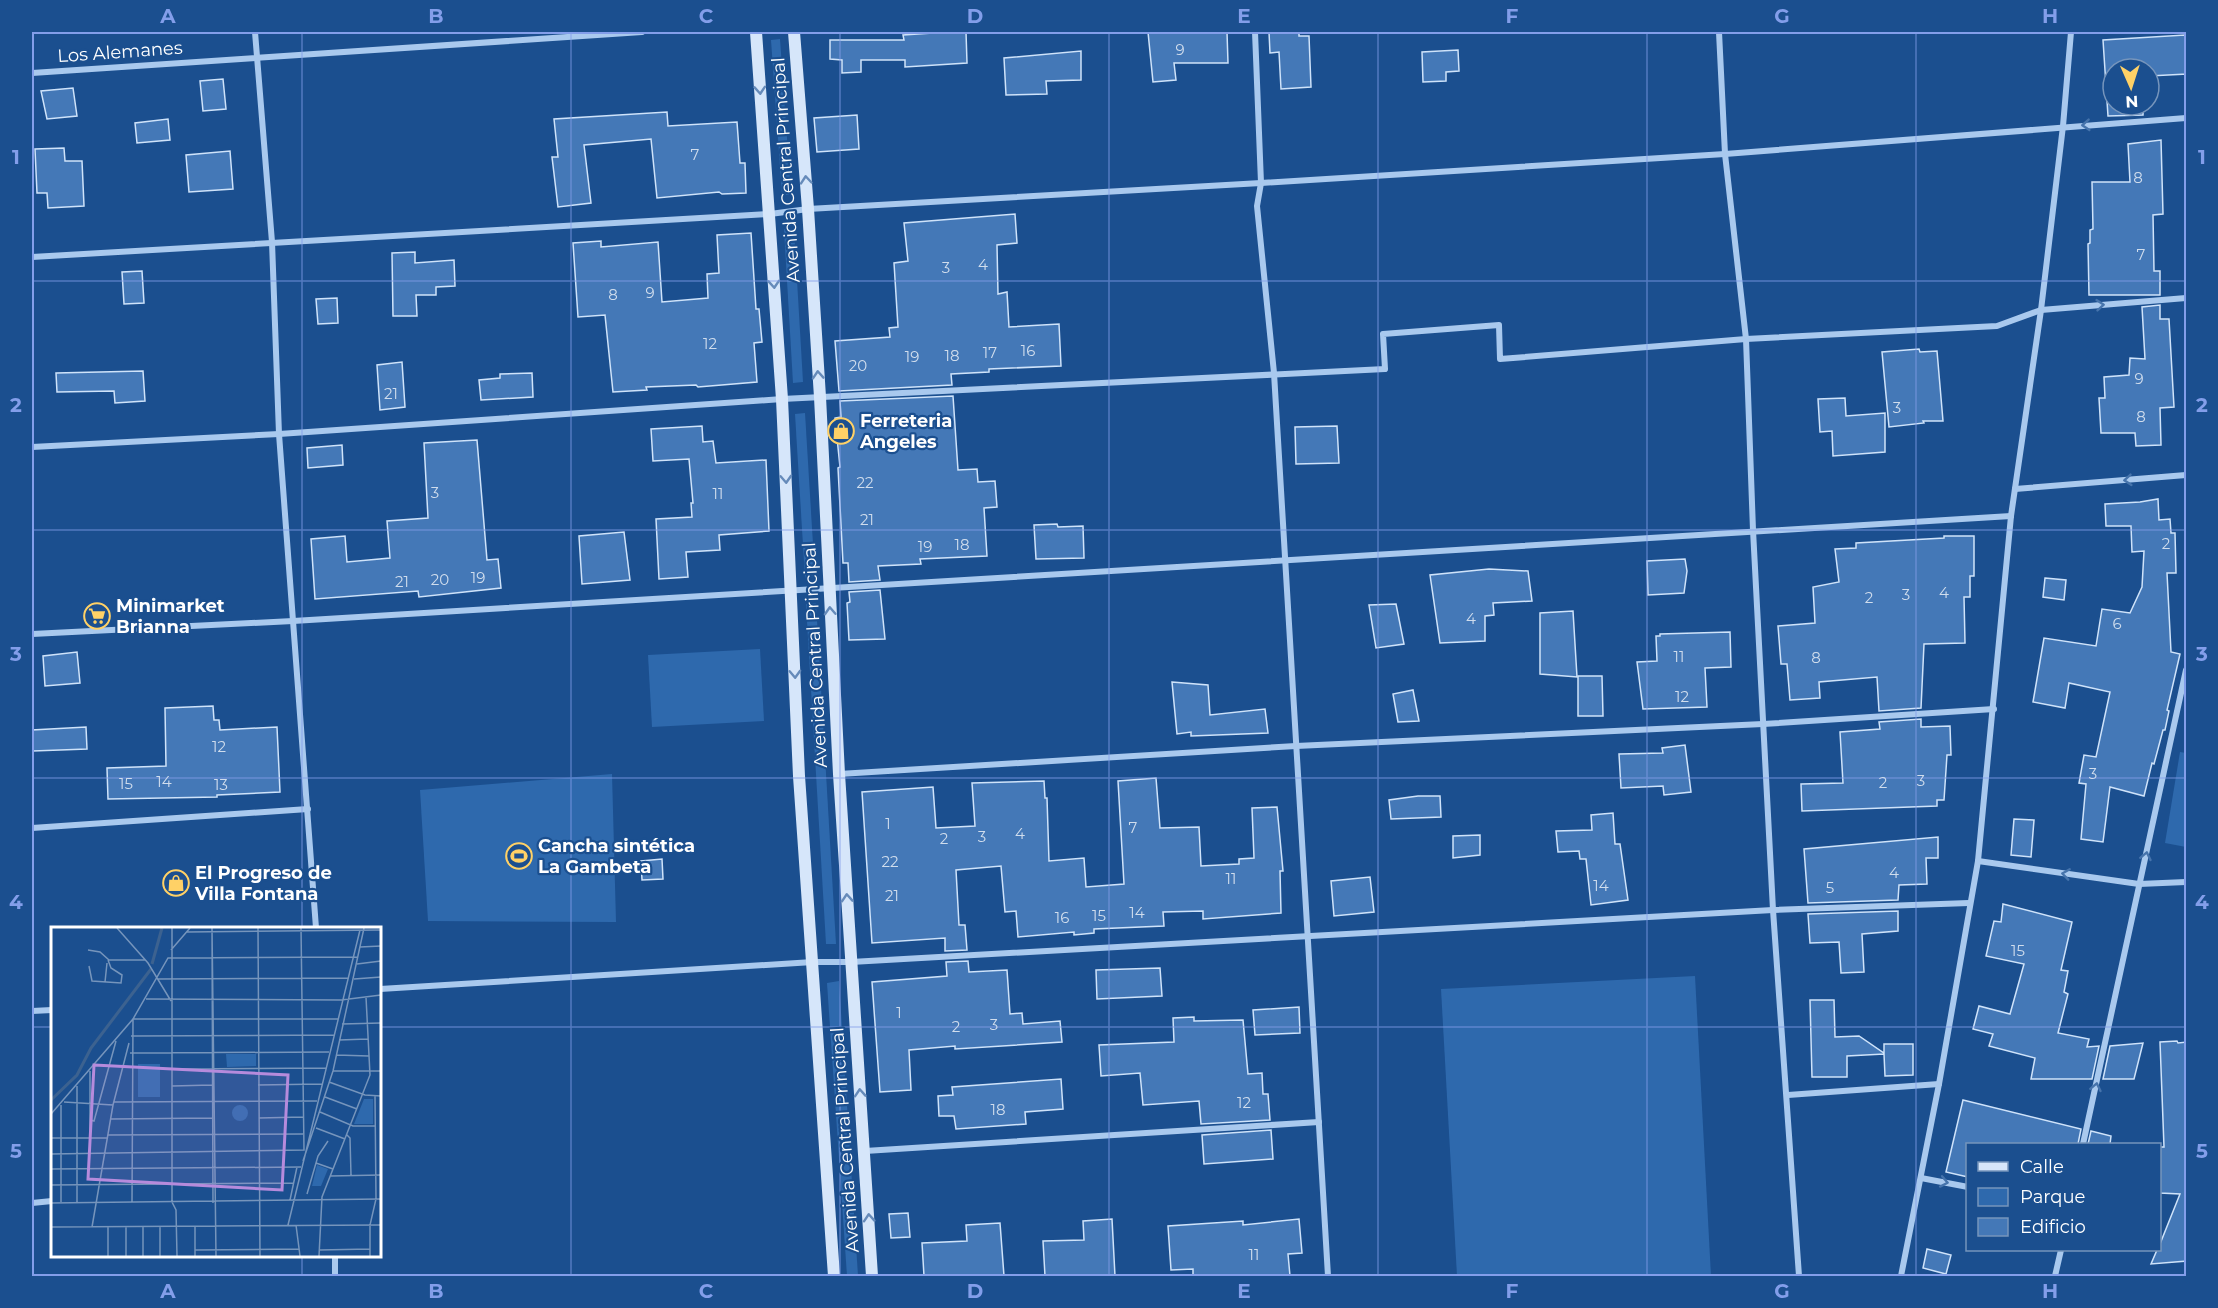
<svg xmlns="http://www.w3.org/2000/svg" width="2218" height="1308" font-family="Montserrat,sans-serif">
	<style>
		.green { fill: #2e69ad }
		.building { fill: #4478b7; stroke: #cfe3fa; stroke-width: 1.5 }
		.lines { fill: none; stroke-linecap: round; stroke-linejoin: round }
		.street { stroke: #a9c9ee; stroke-width: 6 }
		.secondary { stroke: #d6e6fa; stroke-width: 12 }
		.oneway { stroke: #668bba }
		.oneway2 { stroke: #4674ac }
		.grid { fill: none; stroke: #839eea; stroke-width: 1.5; stroke-opacity: 0.55 }
		.labels { text-anchor: middle; dominant-baseline: central; stroke-width: 4.5; stroke-linejoin: round; paint-order: stroke }
		.number-label { font-size: 15px; fill: #d0dded }
		.street-label { font-size: 18px; fill: #fff; stroke: #1b4f8f }
		.poi-label { font-size: 18px; font-weight: bold; fill: #fff; stroke: #1b4f8f; text-anchor: start }
		.inset-river { fill: none; stroke: #3c6290; stroke-width: 3 }
		.inset-road { fill: none; stroke: #7695bc; stroke-width: 1.5 }
		.view { fill: #b68bdc; fill-opacity: 0.15; stroke: #b68bdc; stroke-width: 3 }
		.inset-edge { fill: none; stroke: #fff; stroke-width: 3 }
		.neatline { fill: none; stroke: #839eea; stroke-width: 2 }
		.grid-label { font-size: 20px; text-anchor: middle; font-weight: bold; fill: #839eea }
	</style>
	<rect width="100%" height="100%" fill="#1b4f8f"/>
	<g class="green">
		<path d="M780,39l11,156h-9l-11,-155z"/>
		<path d="M784,229h10l9,153 -10,1z"/>
		<path d="M805,413l10,164 -10,1 -10,-164z"/>
		<path d="M816,603l20,341h-10l-20,-340z"/>
		<path d="M760,649l4,72 -112,6 -4,-72z"/>
		<path d="M2180,752l6,1v94l-21,-4z"/>
		<path d="M612,774l4,148 -188,-1 -8,-131z"/>
		<path d="M1695,976l16,300h-254l-16,-287z"/>
		<path d="M839,981l19,295h-11l-20,-293z"/>
	</g>
	<g class="building">
		<path d="M948,32h18l1,31 -62,4v-7h-44v12l-19,1v-13l-12,-1v-19h74l-1,-5z"/>
		<path d="M1148,32h79l1,31h-54l2,17 -23,2z"/>
		<path d="M1269,32h30v4h10l2,51 -30,2 -2,-37 -9,1z"/>
		<path d="M2185,35l2,39 -38,2v-7h-36v36h30v10l-35,1 -5,-76z"/>
		<path d="M1458,50l1,21 -13,1v9l-23,1 -1,-30z"/>
		<path d="M1081,51v29l-35,1 1,13 -41,1 -2,-37z"/>
		<path d="M223,79l3,30 -23,2 -3,-30z"/>
		<path d="M73,88l4,28 -30,3 -6,-28z"/>
		<path d="M667,112l1,14 69,-4 3,41h5l1,30 -24,1 -3,-2 -62,6 -6,-59 -67,6 7,58 -33,4 -6,-50h6l-4,-38z"/>
		<path d="M857,115l2,34 -42,3 -3,-34z"/>
		<path d="M168,119l2,21 -33,3 -2,-20z"/>
		<path d="M2161,140l2,74 -10,1 1,56h6v24h-71l-1,-51 2,-1v-13l3,-1 -1,-47h38l-2,-38z"/>
		<path d="M64,148l1,13h17l2,45 -36,2 -1,-15h-10l-2,-44z"/>
		<path d="M230,151l3,38 -44,3 -3,-37z"/>
		<path d="M1015,214l2,29 -20,2 1,49 9,-2 2,35 50,-3 2,42 -72,3v3l-38,2 1,11 -113,6 -4,-50 55,-4 -1,-9 9,-1 -4,-64 14,-2 -4,-38z"/>
		<path d="M751,233l5,76h3l3,33 -8,1 3,39 -59,5 -2,-2 -50,2 1,3 -34,2 -8,-77 -27,2 -5,-74 28,-2v6l57,-5 4,60 46,-4 -1,-24 12,-1 -2,-38z"/>
		<path d="M415,252v11l39,-3 1,26 -19,1v8h-20l1,21h-24l-1,-63z"/>
		<path d="M142,271l2,32 -20,1 -2,-32z"/>
		<path d="M337,298l1,25 -20,1 -2,-25z"/>
		<path d="M2160,305v14h9l5,88 -14,1 1,37 -25,1 -1,-13h-34l-2,-35h6l-1,-21 25,-2 1,-17 15,1 -3,-52z"/>
		<path d="M1919,349l1,3 17,-1 6,70h-20l1,2 -35,4 -7,-75z"/>
		<path d="M402,362l3,45 -25,3 -3,-45z"/>
		<path d="M143,371l2,30 -30,2 -1,-12 -57,1 -1,-19z"/>
		<path d="M532,373l1,24 -52,3 -2,-20 21,-2v-4z"/>
		<path d="M953,396l5,74 19,-1 1,13 17,-1 2,26 -13,1 3,48 -67,3 1,5 -43,2 2,14 -31,2 -1,-19h-5l-5,-95 2,-1 -5,-49 6,-1 -1,-16z"/>
		<path d="M1845,398l1,18 39,-3v39l-52,4 -1,-25 -12,1 -2,-33z"/>
		<path d="M702,426l1,16 10,-1 3,22 50,-3 3,71 -50,4 1,15 -34,2 2,25 -29,2 -3,-60 36,-2 -1,-14h2l-4,-44 -36,2 -2,-32z"/>
		<path d="M1337,426l2,37 -43,1 -1,-37z"/>
		<path d="M477,440l10,120 11,-1 3,29 -82,9 -1,-6 -103,8 -4,-60 34,-3 2,26 43,-4 -3,-37 41,-3 -4,-75z"/>
		<path d="M342,445l1,20 -35,3 -1,-20z"/>
		<path d="M2158,499l1,21 11,-1 1,14h4l1,40h-9l4,79 9,2 -13,56 2,1 -4,19h-2l-9,34 -2,-1 -8,33 -34,-9 -7,55 -22,-3 5,-55 -7,-1 5,-28 12,2 14,-65 -41,-9 -4,25 -32,-6 11,-64 52,8 6,-37 28,4 12,-26 2,-36 -12,1 -1,-26h-25l-1,-22 35,-2z"/>
		<path d="M1057,524l1,3 25,-1 1,32 -48,1 -2,-34z"/>
		<path d="M624,532l6,48 -48,4 -3,-48z"/>
		<path d="M1944,536h30v40h-4v21h-6l1,46 -41,1 -3,64 -42,3 -2,-34 -58,5 1,16 -30,2 -3,-36h-6l-3,-38 37,-3 -2,-36 26,-5 -4,-33 21,-1v-5l88,-5z"/>
		<path d="M1685,559l2,12 -3,22 -36,2 -1,-34z"/>
		<path d="M1489,569l39,2 4,30 -39,2 1,12 -9,1v25l-45,2 -10,-68z"/>
		<path d="M2045,578l21,2 -2,20 -21,-3z"/>
		<path d="M880,590l5,49 -36,1 -2,-37 3,-1 -1,-10z"/>
		<path d="M1396,604l8,40 -28,4 -7,-43z"/>
		<path d="M1573,611l4,66 -37,-3v-61z"/>
		<path d="M1730,632l1,35 -26,1 2,39 -64,2 -6,-47 20,-1 -1,-25h4v-2z"/>
		<path d="M77,652l3,31 -35,3 -2,-30z"/>
		<path d="M1578,676h24l1,40h-25z"/>
		<path d="M1172,682l36,3 2,30 55,-6 3,24 -77,3v-4l-14,2z"/>
		<path d="M1413,690l6,31 -21,1 -5,-28z"/>
		<path d="M213,706l1,14h5l1,10 57,-3 3,65 -63,3v2l-109,2 -1,-31 59,-2 -1,-58z"/>
		<path d="M1921,719v8l29,-1 1,29h-4l-3,45h-7v6l-135,5 -1,-27 42,-1 -3,-51 40,-3 -1,-7z"/>
		<path d="M86,727l1,22 -54,2 -1,-21z"/>
		<path d="M1685,745l6,47 -27,3 -1,-9 -42,2 -2,-34 44,-1 -1,-5z"/>
		<path d="M1156,778l4,50 39,-1 2,39 38,-2v-5l15,-1 -2,-50 25,-1 6,64h-3l1,42 -78,6v-8l-40,1 1,14 -70,3v4l-20,2v-3l-56,5 -2,-26 -11,1 -4,-46 -45,4 3,55h6l2,25 -22,1v-13l-73,5 -10,-151 71,-5 3,41 39,-2 -3,-43 72,-2 1,17h2l2,63 35,-3 2,29 38,-3 -6,-103z"/>
		<path d="M1418,796h22l1,21 -50,2 -2,-19z"/>
		<path d="M1613,813l2,31h5l8,56 -37,5 -5,-46h-6l-1,-8 -21,1 -2,-21 36,-1 -1,-15z"/>
		<path d="M2014,819l20,1 -3,37 -20,-2z"/>
		<path d="M1480,835v20l-27,3v-22z"/>
		<path d="M1938,837v21h-12l1,26 -28,1 -1,15 -90,3 -4,-54z"/>
		<path d="M662,859l1,20 -21,1 -1,-19z"/>
		<path d="M1370,877l4,35 -40,4 -3,-35z"/>
		<path d="M2003,904l69,18 -11,48 7,1 -4,21 4,2 -10,39 31,6 -2,8 12,-1 -7,33h-61l4,-21 -46,-12 4,-12 -20,-5 6,-23 31,8 14,-50 -38,-8 8,-35 7,1z"/>
		<path d="M1898,911v20l-36,3 2,38 -23,1 -2,-31 -29,1 -2,-29z"/>
		<path d="M968,961l1,11 38,-2 3,44 12,-1 1,11 37,-3 2,21 -107,7v-3l-46,4 2,40 -31,2 -8,-110 75,-6 -1,-14z"/>
		<path d="M1160,968l2,28 -65,3 -1,-29z"/>
		<path d="M1810,1000h24l1,37 24,-1 25,17v-9h29v31l-28,1 -1,-22 -37,2v21h-35z"/>
		<path d="M1299,1007l1,26 -45,2 -2,-25z"/>
		<path d="M1194,1017v4l49,-1 5,54 14,-1 1,21h5l2,26 -69,4 -2,-23 -56,4 -3,-32 -39,3 -2,-31 75,-3 -1,-24z"/>
		<path d="M2177,1041l1,2 9,-1v219l-36,3 6,-14h3v-6l20,-50 -20,-1v-46h4l-4,-105z"/>
		<path d="M2143,1043l-9,36h-31l7,-33z"/>
		<path d="M1061,1079l2,30 -38,3 1,12 -70,5 -2,-13h-15l-1,-20 15,-1 -1,-8z"/>
		<path d="M1963,1100l118,29 -3,15h-110v33l-22,-5z"/>
		<path d="M1271,1130l2,29 -69,5 -2,-29z"/>
		<path d="M2091,1131l20,5 -1,8h-22z"/>
		<path d="M908,1213l2,24 -19,1 -2,-24z"/>
		<path d="M1112,1219l3,57h-70l-2,-35 41,-1 -1,-19z"/>
		<path d="M1299,1219l3,34 -14,1 2,22h-97v-7l-22,1 -3,-44 75,-5v4z"/>
		<path d="M1000,1223l4,53h-37v-1l-43,1 -2,-33 45,-2 -1,-16z"/>
		<path d="M1927,1249l24,6 -5,19 -23,-6z"/>
	</g>
	<g class="lines">
		<g class="street">
			<path d="M255,32l17,210 7,192 37,494"/>
			<path d="M1255,32l6,151 -4,23 17,167 54,903"/>
			<path d="M1719,32l6,122 21,185 7,191 20,380 26,366"/>
			<path d="M32,73l610,-41"/>
			<path d="M32,257l738,-43 38,-5 453,-26 464,-29 461,-36"/>
			<path d="M32,447l247,-13 503,-35 603,-30 -2,-35 116,-9 1,34 246,-20 251,-13 44,-16 145,-12"/>
			<path d="M2015,489l171,-14"/>
			<path d="M32,634l261,-13 1718,-105"/>
			<path d="M839,774l457,-28 467,-22 231,-15"/>
			<path d="M32,828l276,-19"/>
			<path d="M1978,861l161,23 47,-2"/>
			<path d="M380,989l433,-27h38l922,-52 196,-7"/>
			<path d="M32,1011l20,-1"/>
			<path d="M1788,1095l151,-11"/>
			<path d="M2083,1144l103,-474"/>
			<path d="M865,1151l454,-29"/>
			<path d="M1921,1178l47,9"/>
			<path d="M32,1203l20,-2"/>
			<path d="M335,1256v20"/>
			<path d="M1901,1276l38,-192 39,-223 33,-345 30,-206 22,-184 8,-94"/>
			<path d="M2055,1276l6,-26"/>
		</g>
		<g class="secondary">
			<path d="M756,32l26,367 17,377 35,500"/>
			<path d="M794,32l14,177 12,188 19,377 33,502"/>
		</g>
	</g>
	<defs><path id="oneway-chevron" d="M-2-3.5L2.5 0L-2 3.5" fill="none" stroke-width="1.6" stroke-linecap="round" stroke-linejoin="round" transform="scale(1.5)"/></defs>
	<g class="oneway">
		<use href="#oneway-chevron" transform="translate(760 90) rotate(86)"/>
		<use href="#oneway-chevron" transform="translate(806 180) rotate(-95)"/>
		<use href="#oneway-chevron" transform="translate(774 284) rotate(86)"/>
		<use href="#oneway-chevron" transform="translate(818 375) rotate(-94)"/>
		<use href="#oneway-chevron" transform="translate(786 479) rotate(87)"/>
		<use href="#oneway-chevron" transform="translate(830 611) rotate(-93)"/>
		<use href="#oneway-chevron" transform="translate(795 674) rotate(88)"/>
		<use href="#oneway-chevron" transform="translate(847 898) rotate(-94)"/>
		<use href="#oneway-chevron" transform="translate(860 1093) rotate(-94)"/>
		<use href="#oneway-chevron" transform="translate(869 1218) rotate(-94)"/>
	</g>
	<g class="oneway2">
		<use href="#oneway-chevron" transform="translate(2086 125) rotate(176)"/>
		<use href="#oneway-chevron" transform="translate(2100 305) rotate(-5)"/>
		<use href="#oneway-chevron" transform="translate(2128 480) rotate(175)"/>
		<use href="#oneway-chevron" transform="translate(2146 856) rotate(-78)"/>
		<use href="#oneway-chevron" transform="translate(2066 874) rotate(-172)"/>
		<use href="#oneway-chevron" transform="translate(2096 1087) rotate(-78)"/>
		<use href="#oneway-chevron" transform="translate(1944 1182) rotate(11)"/>
	</g>
	<path class="grid" d="M302,32v896M571,32v1244M840,32v1244M1109,32v1244M1378,32v1244M1647,32v1244M1916,32v1244M32,281h2154M32,530h2154M32,778h2154M32,1027h20M380,1027h1806M302,1256v20"/>
	<defs>
		<g id="shop-ring" transform="scale(1.35)"><circle r="9.5" fill="#1b4f8f" stroke="#ffd166" stroke-width="1.5"/><path d="M-5-2.5h2.3a2.7 3.5 0 0 1 5.4 0H5L5.5 6h-11ZM-1.5-2.5h3a1.5 2.3 0 0 0-3 0Z" fill="#ffd166"/></g>
		<g id="supermarket-ring" transform="scale(1.35)"><circle r="9.5" fill="#1b4f8f" stroke="#ffd166" stroke-width="1.5"/><path d="M-6-5.5h2.5l.6 2H6L4.5 2H-2.5L-4.4-4H-6ZM-1.5 3.2a1.3 1.3 0 1 0 .1 0ZM3 3.2a1.3 1.3 0 1 0 .1 0Z" fill="#ffd166"/></g>
		<g id="stadium-ring" transform="scale(1.35)"><circle r="9.5" fill="#1b4f8f" stroke="#ffd166" stroke-width="1.5"/><path d="M0-5a6.5 5 0 1 0 0 10a6.5 5 0 1 0 0-10ZM-3.5-1.8h7v3.6h-7Z" fill="#ffd166"/></g>
	</defs>
	<g fill-rule="evenodd">
		<use href="#shop-ring" x="841" y="431"/>
		<use href="#supermarket-ring" x="97" y="616"/>
		<use href="#stadium-ring" x="519" y="856"/>
		<use href="#shop-ring" x="176" y="883"/>
	</g>
	<g class="labels">
		<g class="number-label">
			<text x="1180" y="49">9</text>
			<text x="695" y="154">7</text>
			<text x="2138" y="177">8</text>
			<text x="2141" y="254">7</text>
			<text x="983" y="264">4</text>
			<text x="946" y="267">3</text>
			<text x="650" y="292">9</text>
			<text x="613" y="294">8</text>
			<text x="710" y="343">12</text>
			<text x="1028" y="350">16</text>
			<text x="990" y="352">17</text>
			<text x="952" y="355">18</text>
			<text x="912" y="356">19</text>
			<text x="858" y="365">20</text>
			<text x="2139" y="378">9</text>
			<text x="391" y="393">21</text>
			<text x="1897" y="407">3</text>
			<text x="2141" y="416">8</text>
			<text x="865" y="482">22</text>
			<text x="435" y="492">3</text>
			<text x="718" y="493">11</text>
			<text x="867" y="519">21</text>
			<text x="2166" y="543">2</text>
			<text x="962" y="544">18</text>
			<text x="925" y="546">19</text>
			<text x="478" y="577">19</text>
			<text x="440" y="579">20</text>
			<text x="402" y="581">21</text>
			<text x="1944" y="592">4</text>
			<text x="1906" y="594">3</text>
			<text x="1869" y="597">2</text>
			<text x="1471" y="618">4</text>
			<text x="2117" y="623">6</text>
			<text x="1679" y="656">11</text>
			<text x="1816" y="657">8</text>
			<text x="1682" y="696">12</text>
			<text x="219" y="746">12</text>
			<text x="2093" y="773">3</text>
			<text x="1921" y="780">3</text>
			<text x="164" y="781">14</text>
			<text x="1883" y="782">2</text>
			<text x="126" y="783">15</text>
			<text x="221" y="784">13</text>
			<text x="888" y="823">1</text>
			<text x="1133" y="827">7</text>
			<text x="1020" y="833">4</text>
			<text x="982" y="836">3</text>
			<text x="944" y="838">2</text>
			<text x="890" y="861">22</text>
			<text x="1894" y="872">4</text>
			<text x="1231" y="878">11</text>
			<text x="1601" y="885">14</text>
			<text x="1830" y="887">5</text>
			<text x="892" y="895">21</text>
			<text x="1137" y="912">14</text>
			<text x="1099" y="915">15</text>
			<text x="1062" y="917">16</text>
			<text x="2018" y="950">15</text>
			<text x="899" y="1012">1</text>
			<text x="994" y="1024">3</text>
			<text x="956" y="1026">2</text>
			<text x="1244" y="1102">12</text>
			<text x="998" y="1109">18</text>
			<text x="1254" y="1254">11</text>
		</g>
		<g class="street-label">
			<text transform="translate(120 52) rotate(-4)">Los Alemanes</text>
			<text transform="translate(786 170) rotate(-94)">Avenida Central Principal</text>
			<text transform="translate(815 655) rotate(-93)">Avenida Central Principal</text>
			<text transform="translate(845 1140) rotate(-94)">Avenida Central Principal</text>
		</g>
		<g class="poi-label">
			<text x="860" y="421">Ferreteria<tspan x="860" dy="21">Angeles</tspan></text>
			<text x="116" y="606">Minimarket<tspan x="116" dy="21">Brianna</tspan></text>
			<text x="538" y="846">Cancha sintética<tspan x="538" dy="21">La Gambeta</tspan></text>
			<text x="195" y="873">El Progreso de<tspan x="195" dy="21">Villa Fontana</tspan></text>
		</g>
	</g>
	<g transform="translate(51 927)">
		<rect width="330" height="330" fill="#1b4f8f"/>
		<path d="M175,127h30v12l-29,1zM87,137h22v33h-22zM313,172h9v25h-19zM181 186a8 8 0 1 1 16 0a8 8 0 1 1-16 0ZM266,238l11,4 -7,17h-9z" fill="#2e69ad"/>
		<path class="inset-river" d="M101,37l10,-36M0,173l26,-25 14,-27 60,-79"/>
		<path class="inset-road" d="M66,1l31,35 23,38M121,1v274l4,8 1,46M161,1l4,328M161,1l1,275M207,1l2,328M136,5l194,-2M309,20l21,-1M37,23l12,2 9,8h36M120,23l19,-22M306,37l24,-3M38,39l3,15 29,2 1,-8 -11,-7 -3,-8M107,52l190,-1M303,52l27,-2M54,55l2,-19M95,72l195,1 40,-5M291,97l39,-1M80,109l203,-1M288,113l29,-1M79,126l199,-1M285,128l33,1M121,142l154,-1M282,144h48M278,155l36,13 16,1M207,158l64,-1M26,159v116M121,159l40,-1M274,170l32,12M13,175l49,3M63,175l203,-1M10,178v97M269,185l33,14h22M0,187l82,-95 35,-61 190,-1M208,191l44,-1M60,192l101,-1M39,193l4,1 22,-80M265,201l29,11M57,208l195,-1M296,208l3,3 1,37M0,211h57M39,211v-67M0,227l253,-4 -3,-222M252,234l30,-90 31,-143M265,236l17,6M0,242l250,-2M279,249l51,-1M0,258l243,-2M256,267l11,-38 10,-15M239,273l7,-33M81,275l1,-183h205M0,276l330,-4M237,298l72,-295M245,298l4,31M109,299v30M144,299v30M0,300l330,-2M41,300l21,-122 16,-62M57,300v29M92,300v29M144,323l104,-1M268,323l51,-1M75,329v-29M268,329l3,-59 48,-122 -4,-78M319,329v-31l6,-26 -1,-103"/>
		<path class="view" d="M43,138l194,10 -6,115 -194,-11z"/>
		<rect width="330" height="330" class="inset-edge"/>
	</g>
	<rect width="2218" height="1308" fill="none" stroke="#1b4f8f" stroke-width="66"/>
	<rect x="1966" y="1143" width="195" height="108" fill="#1b4f8f" stroke="#7695bc" stroke-width="1.5"/>
	<rect x="1978" y="1162" width="30" height="9" fill="#d6e6fa" stroke="#7695bc" stroke-width="1.5"/>
	<text x="2020" y="1173" font-size="18" fill="#ffffff">Calle</text>
	<rect x="1978" y="1188" width="30" height="18" fill="#2e69ad" stroke="#7695bc" stroke-width="1.5"/>
	<text x="2020" y="1203" font-size="18" fill="#ffffff">Parque</text>
	<rect x="1978" y="1218" width="30" height="18" fill="#4478b7" stroke="#7695bc" stroke-width="1.5"/>
	<text x="2020" y="1233" font-size="18" fill="#ffffff">Edificio</text>
	<g transform="translate(2131 87) rotate(177)"><circle r="28" fill="#1b4f8f" stroke="#7695bc" stroke-width="1.5"/>
	<path d="M0-4.5L10 22L0 15L-10 22Z" fill="#ffd166"/>
	<text y="-9" font-size="16" font-weight="bold" text-anchor="middle" fill="#ffffff">N</text>
	</g>
	<rect x="33" y="33" width="2152" height="1242" class="neatline"/>
	<g class="grid-label">
		<text x="168" y="23">A</text>
		<text x="436" y="23">B</text>
		<text x="706" y="23">C</text>
		<text x="975" y="23">D</text>
		<text x="1244" y="23">E</text>
		<text x="1512" y="23">F</text>
		<text x="1782" y="23">G</text>
		<text x="2050" y="23">H</text>
		<text x="16" y="164">1</text>
		<text x="2202" y="164">1</text>
		<text x="16" y="412">2</text>
		<text x="2202" y="412">2</text>
		<text x="16" y="661">3</text>
		<text x="2202" y="661">3</text>
		<text x="16" y="909">4</text>
		<text x="2202" y="909">4</text>
		<text x="16" y="1158">5</text>
		<text x="2202" y="1158">5</text>
		<text x="168" y="1298">A</text>
		<text x="436" y="1298">B</text>
		<text x="706" y="1298">C</text>
		<text x="975" y="1298">D</text>
		<text x="1244" y="1298">E</text>
		<text x="1512" y="1298">F</text>
		<text x="1782" y="1298">G</text>
		<text x="2050" y="1298">H</text>
	</g>
</svg>
